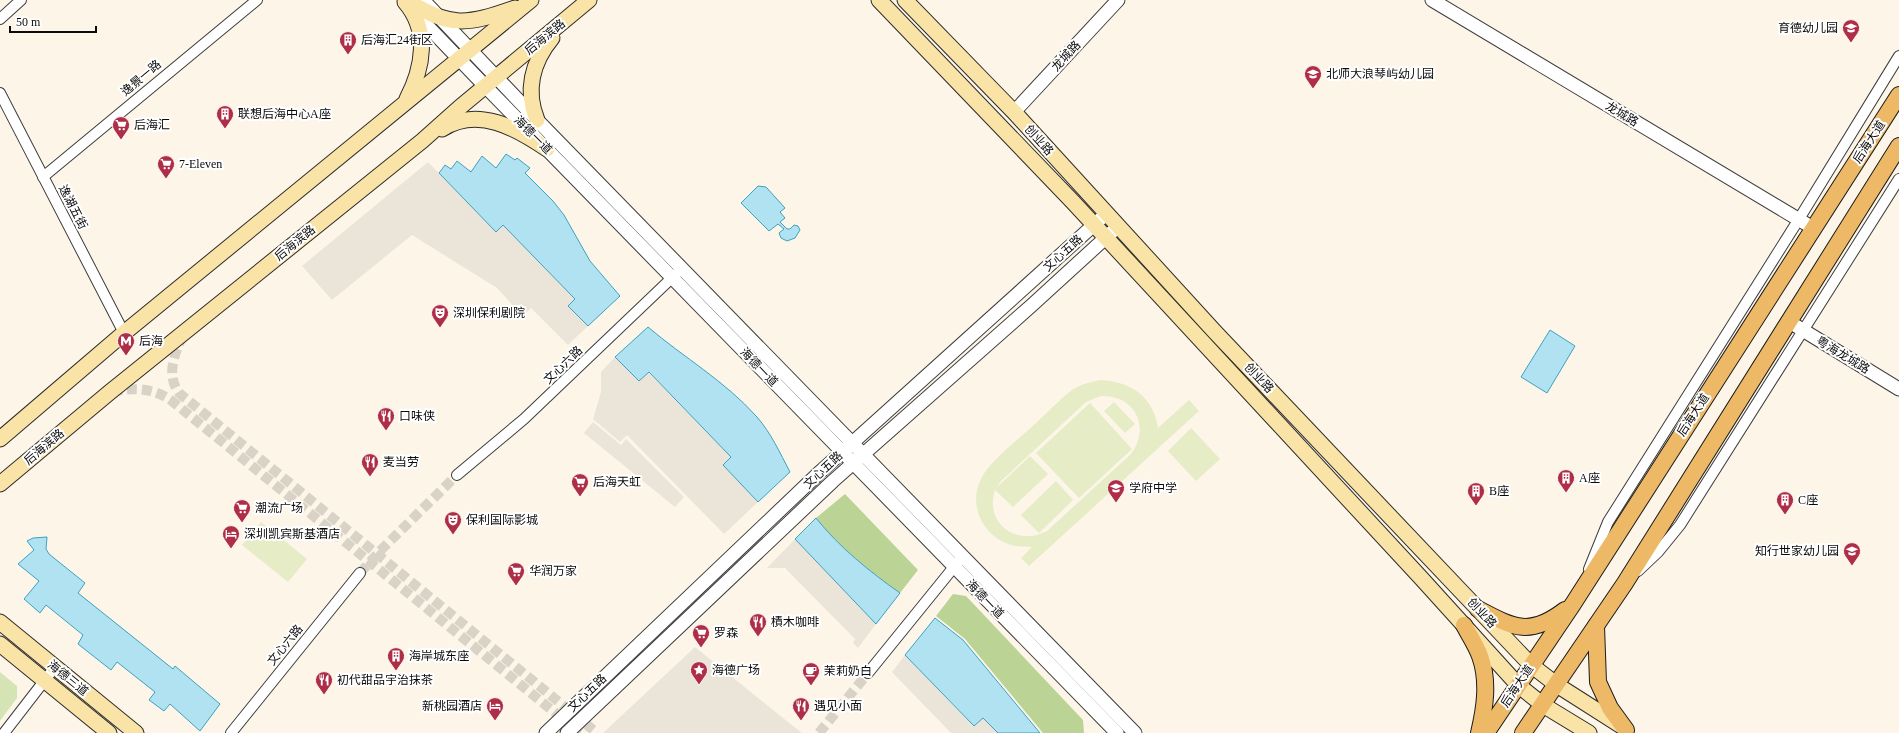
<svg xmlns="http://www.w3.org/2000/svg" width="1899" height="733" font-family="'Times New Roman','Noto Sans SC',serif">
	<style>
		.green { fill: #d5e4b5 }
		.forest { fill: #bbd496 }
		.pitch { fill: #e5ecc6; fill-rule: evenodd }
		.plaza { fill: #ebe4d9 }
		.water { fill: #b0e2f1; stroke: #3da1c2 }
		.lines { fill: none; stroke-linecap: round; stroke-linejoin: round }
		.minor-tunnel { stroke: #d9d3c7; stroke-width: 10; stroke-dasharray: 10 5; stroke-linecap: butt }
		.minor-casing { stroke: #3d3d3d; stroke-width: 12 }
		.tertiary-casing { stroke: #3d3d3d; stroke-width: 15 }
		.secondary-casing { stroke: #2c2c2c; stroke-width: 17 }
		.primary-casing { stroke: #1b1b1b; stroke-width: 18 }
		.minor { stroke: #fff; stroke-width: 10 }
		.tertiary { stroke: #fff; stroke-width: 13 }
		.secondary { stroke: #f9e3a7; stroke-width: 15 }
		.primary { stroke: #eeb967; stroke-width: 16 }
		.labels { text-anchor: middle; dominant-baseline: central; stroke-width: 4; stroke-linejoin: round; paint-order: stroke }
		.poi-label { font-size: 12px; fill: #0a0a0a; stroke: #fff; text-anchor: start }
		.street-label { font-size: 12px; fill: #0a0a0a; stroke: #fff }
	</style>
	<rect width="100%" height="100%" fill="#fdf6e8"/>
	<path class="green" d="M0,672l17,14v12l-17,23z"/>
	<g class="forest">
		<path d="M845,494l73,76 -18,23c-30,-21 -61,-46 -84,-75z"/>
		<path d="M953,594l13,2 117,124 1,13h-41l-78,-94 -29,-23z"/>
	</g>
	<g class="pitch">
		<path d="M1101,380c30,2 52,16 57,48l31,-28 10,11 -170,155 -8,-8 11,-11c-8,-1 -16,0 -24,-3 -26,-10 -40,-39 -27,-65 8,-18 42,-43 57,-58 11,-10 22,-22 34,-31 9,-6 18,-8 29,-10zM1101,396c34,-1 50,31 30,58l-84,77c-30,16 -63,-7 -52,-41l18,17 35,-33 -18,-18 -34,32 5,-7 85,-79z"/>
		<path d="M1114,402l21,22 -10,9 -21,-22z"/>
		<path d="M1090,403l42,46 -53,49 -43,-45z"/>
		<path d="M1191,428l29,31 -24,22 -28,-30z"/>
		<path d="M1056,481l17,19 -34,33 -18,-18z"/>
		<path d="M261,522l46,37 -19,23 -46,-37z"/>
	</g>
	<g class="plaza">
		<path d="M428,162l67,69 8,-6 72,74 -7,7 20,20 -20,19 -37,-37 -10,10 -12,-17 -12,-13 -85,-53 -80,65 -30,-34z"/>
		<path d="M615,357l24,24 9,-9 83,85 -8,8 35,37 -34,32 -97,-99 -7,7 -27,-23 8,-27v-20z"/>
		<path d="M593,422l28,23 5,-6 58,58 -9,10 -91,-74z"/>
		<path d="M795,539l81,85 -18,24 -5,-5 2,-4 -70,-71h-18z"/>
		<path d="M695,647l93,75 14,11h-199z"/>
		<path d="M905,655l68,71 10,-8 15,15h-47l-59,-61z"/>
	</g>
	<g class="water">
		<path d="M506,154l9,6 2,-2 13,10 -5,5 28,28 11,14 26,46 30,35 -32,30 -20,-20 7,-7 -72,-74 -7,7 -57,-59 6,-8 6,4 6,-8 14,11 11,-16 14,12z"/>
		<path d="M758,186l8,1 19,21 -5,4 5,6 -5,4 7,7h3l4,-4 4,1 2,4 -5,8 -8,3 -6,-3 -2,-5 5,-4 -6,-5 -9,7 -28,-28z"/>
		<path d="M648,327c35,30 77,54 109,90 14,16 23,36 33,55l-32,30 -35,-37 8,-8 -82,-85 -10,9 -24,-24z"/>
		<path d="M1550,330l25,16 -28,47 -26,-16z"/>
		<path d="M816,518c23,29 54,54 84,75l-24,31 -81,-85z"/>
		<path d="M47,537l-1,12 3,5 36,29 -7,10 95,76 2,-3 45,38 -20,27 -30,-27 -6,7 -15,-11 6,-8 -38,-30 -6,8 -33,-26 5,-9 -37,-30 -6,8 -16,-14 15,-18 -21,-17 16,-14 -7,-9 6,-3z"/>
		<path d="M935,618l28,22 77,93h-42l-15,-15 -9,8 -69,-71z"/>
	</g>
	<g class="lines">
		<g class="minor-tunnel">
			<path d="M183,335c-9,20 -17,40 -4,58l418,340"/>
			<path d="M112,392c22,-5 42,-4 60,9l408,332"/>
			<path d="M360,573l22,-24 75,-74"/>
			<path d="M819,733l49,-60"/>
		</g>
		<g class="minor-casing">
			<g id="minor">
				<path d="M0,19l21,-19"/>
				<path d="M0,93l124,240"/>
				<path d="M43,177l214,-177"/>
				<path d="M457,475l67,-56 153,-146"/>
				<path d="M1589,569l19,-47 191,-303 100,-163"/>
				<path d="M1638,571l20,-19 22,-27 219,-346"/>
				<path d="M868,673l90,-111"/>
				<path d="M4,733l51,-66"/>
				<path d="M231,733l129,-160"/>
			</g>
		</g>
		<g class="tertiary-casing">
			<g id="tertiary">
				<path d="M423,0l114,120 598,613"/>
				<path d="M1432,0l381,228"/>
				<path d="M413,11l72,75 632,647"/>
				<path d="M1014,112l104,-112"/>
				<path d="M1788,321l111,68"/>
				<path d="M546,733l274,-261 286,-258"/>
				<path d="M567,733l266,-252 198,-175 82,-75"/>
			</g>
		</g>
		<g class="secondary-casing">
			<g id="secondary">
				<path d="M406,0c44,28 61,25 109,8"/>
				<path d="M879,0l194,202 349,377 96,106 25,20 46,28"/>
				<path d="M905,0l109,112 201,220 316,333 26,20 66,42"/>
				<path d="M405,2c25,29 18,66 2,97"/>
				<path d="M537,120c-12,-29 -5,-58 15,-82"/>
				<path d="M442,129c36,-23 74,-1 105,20"/>
				<path d="M0,439l124,-106 407,-333"/>
				<path d="M0,484l110,-92 312,-251 37,-33 130,-108"/>
				<path d="M0,622l136,111"/>
				<path d="M0,644l109,89"/>
			</g>
		</g>
		<g class="primary-casing">
			<g id="primary">
				<path d="M1478,609c36,19 52,28 87,1"/>
				<path d="M1464,625c5,10 12,20 16,31 9,25 5,52 -1,77"/>
				<path d="M1596,626l2,56 12,26 16,22"/>
				<path d="M1486,733l87,-129 326,-509"/>
				<path d="M1523,733l102,-150 274,-437"/>
			</g>
		</g>
		<use href="#minor" class="minor"/>
		<use href="#tertiary" class="tertiary"/>
		<use href="#secondary" class="secondary"/>
		<use href="#primary" class="primary"/>
	</g>
	<defs>
		<g id="school-pin" transform="scale(0.9)"><path d="M0 17L-7.5 6A9.5 9.5 0 1 1 7.5 6Z" fill="#ae2d47" stroke="#fff"/><path d="M0-5L7-2L0 1L-7-2ZM-4 1L0 2.5L4 1V4Q0 6-4 4Z" fill="#fff"/></g>
		<g id="building-pin" transform="scale(0.9)"><path d="M0 17L-7.5 6A9.5 9.5 0 1 1 7.5 6Z" fill="#ae2d47" stroke="#fff"/><path d="M-4-6H4V6H1V3H-1V6H-4ZM-2.5-4.3h1.7v1.8h-1.7ZM.8-4.3h1.7v1.8H.8ZM-2.5-1h1.7V.8h-1.7ZM.8-1h1.7V.8H.8Z" fill="#fff"/></g>
		<g id="supermarket-pin" transform="scale(0.9)"><path d="M0 17L-7.5 6A9.5 9.5 0 1 1 7.5 6Z" fill="#ae2d47" stroke="#fff"/><path d="M-6-5.5h2.5l.6 2H6L4.5 2H-2.5L-4.4-4H-6ZM-1.5 3.2a1.3 1.3 0 1 0 .1 0ZM3 3.2a1.3 1.3 0 1 0 .1 0Z" fill="#fff"/></g>
		<g id="theatre-pin" transform="scale(0.9)"><path d="M0 17L-7.5 6A9.5 9.5 0 1 1 7.5 6Z" fill="#ae2d47" stroke="#fff"/><path d="M-5-5.5Q0-4 5-5.5V0Q5 5 0 6Q-5 5-5 0ZM-3.3-2.5H-1v1.5H-3.3ZM1-2.5H3.3v1.5H1ZM-2.8 1Q0 5.5 2.8 1Z" fill="#fff"/></g>
		<g id="metro-pin" transform="scale(0.9)"><path d="M0 17L-7.5 6A9.5 9.5 0 1 1 7.5 6Z" fill="#ae2d47" stroke="#fff"/><path d="M-5.5 5V-5H-3L0 0L3-5H5.5V5H3V-.5L0 4L-3-.5V5Z" fill="#fff"/></g>
		<g id="restaurant-pin" transform="scale(0.9)"><path d="M0 17L-7.5 6A9.5 9.5 0 1 1 7.5 6Z" fill="#ae2d47" stroke="#fff"/><path d="M-5-6h1v4h1v-4h1v4h1v-4h1v5L-1.5 .5V6h-2V.5L-5-1ZM5-6V6H3V1.5H1.5Q1.5-4 5-6Z" fill="#fff"/></g>
		<g id="hotel-pin" transform="scale(0.9)"><path d="M0 17L-7.5 6A9.5 9.5 0 1 1 7.5 6Z" fill="#ae2d47" stroke="#fff"/><path d="M-6-4.5h1.5V1H6V5H4.5V3h-9V5H-6ZM-4 0a1.8 1.8 0 1 1 3.6 0ZM.5 0V-2.5h3Q6-2.5 6 0Z" fill="#fff"/></g>
		<g id="sight-pin" transform="scale(0.9)"><path d="M0 17L-7.5 6A9.5 9.5 0 1 1 7.5 6Z" fill="#ae2d47" stroke="#fff"/><path d="M0-6L1.8-2.2L6-1.7L2.9 1.2L3.7 5.4L0 3.3L-3.7 5.4L-2.9 1.2L-6-1.7L-1.8-2.2Z" fill="#fff"/></g>
		<g id="cafe-pin" transform="scale(0.9)"><path d="M0 17L-7.5 6A9.5 9.5 0 1 1 7.5 6Z" fill="#ae2d47" stroke="#fff"/><path d="M-5.5-4.5H6V0H3Q3 3.5 0 3.5H-2.5Q-5.5 3.5-5.5 0ZM3-3.2v2h1.7v-2ZM-6 4.5H4V6H-6Z" fill="#fff"/></g>
	</defs>
	<g fill-rule="evenodd">
		<use href="#school-pin" x="1851" y="28"/>
		<use href="#building-pin" x="348" y="40"/>
		<use href="#school-pin" x="1313" y="74"/>
		<use href="#building-pin" x="225" y="114"/>
		<use href="#supermarket-pin" x="121" y="125"/>
		<use href="#supermarket-pin" x="166" y="164"/>
		<use href="#theatre-pin" x="440" y="313"/>
		<use href="#metro-pin" x="126" y="341"/>
		<use href="#restaurant-pin" x="386" y="416"/>
		<use href="#restaurant-pin" x="370" y="462"/>
		<use href="#building-pin" x="1566" y="478"/>
		<use href="#supermarket-pin" x="580" y="482"/>
		<use href="#school-pin" x="1116" y="488"/>
		<use href="#building-pin" x="1476" y="491"/>
		<use href="#building-pin" x="1785" y="500"/>
		<use href="#supermarket-pin" x="242" y="508"/>
		<use href="#theatre-pin" x="453" y="520"/>
		<use href="#hotel-pin" x="231" y="534"/>
		<use href="#school-pin" x="1852" y="551"/>
		<use href="#supermarket-pin" x="516" y="571"/>
		<use href="#restaurant-pin" x="758" y="622"/>
		<use href="#supermarket-pin" x="701" y="633"/>
		<use href="#building-pin" x="396" y="656"/>
		<use href="#sight-pin" x="699" y="670"/>
		<use href="#cafe-pin" x="811" y="671"/>
		<use href="#restaurant-pin" x="324" y="680"/>
		<use href="#hotel-pin" x="495" y="706"/>
		<use href="#restaurant-pin" x="801" y="706"/>
	</g>
	<g class="labels">
		<g class="poi-label">
			<text x="1838" y="28" text-anchor="end">育德幼儿园</text>
			<text x="361" y="40">后海汇24街区</text>
			<text x="1326" y="74">北师大浪琴屿幼儿园</text>
			<text x="238" y="114">联想后海中心A座</text>
			<text x="134" y="125">后海汇</text>
			<text x="179" y="164">7-Eleven</text>
			<text x="453" y="313">深圳保利剧院</text>
			<text x="139" y="341">后海</text>
			<text x="399" y="416">口味侠</text>
			<text x="383" y="462">麦当劳</text>
			<text x="1579" y="478">A座</text>
			<text x="593" y="482">后海天虹</text>
			<text x="1129" y="488">学府中学</text>
			<text x="1489" y="491">B座</text>
			<text x="1798" y="500">C座</text>
			<text x="255" y="508">潮流广场</text>
			<text x="466" y="520">保利国际影城</text>
			<text x="244" y="534">深圳凯宾斯基酒店</text>
			<text x="1839" y="551" text-anchor="end">知行世家幼儿园</text>
			<text x="529" y="571">华润万家</text>
			<text x="771" y="622">樍木咖啡</text>
			<text x="714" y="633">罗森</text>
			<text x="409" y="656">海岸城东座</text>
			<text x="712" y="670">海德广场</text>
			<text x="824" y="671">茉莉奶白</text>
			<text x="337" y="680">初代甜品宇治抹茶</text>
			<text x="482" y="706" text-anchor="end">新桃园酒店</text>
			<text x="814" y="706">遇见小面</text>
		</g>
		<g class="street-label">
			<text transform="translate(545 37) rotate(-39)">后海滨路</text>
			<text transform="translate(1066 56) rotate(-47)">龙城路</text>
			<text transform="translate(141 78) rotate(-40)">逸景一路</text>
			<text transform="translate(1622 114) rotate(31)">龙城路</text>
			<text transform="translate(533 135) rotate(45)">海德一道</text>
			<text transform="translate(1039 140) rotate(48)">创业路</text>
			<text transform="translate(1869 142) rotate(-57)">后海大道</text>
			<text transform="translate(73 207) rotate(63)">逸湖五街</text>
			<text transform="translate(295 243) rotate(-39)">后海滨路</text>
			<text transform="translate(1063 253) rotate(-42)">文心五路</text>
			<text transform="translate(1843 355) rotate(31)">粤海龙城路</text>
			<text transform="translate(563 365) rotate(-44)">文心六路</text>
			<text transform="translate(759 367) rotate(46)">海德一道</text>
			<text transform="translate(1259 378) rotate(47)">创业路</text>
			<text transform="translate(1693 415) rotate(-57)">后海大道</text>
			<text transform="translate(44 447) rotate(-40)">后海滨路</text>
			<text transform="translate(823 470) rotate(-43)">文心五路</text>
			<text transform="translate(985 599) rotate(46)">海德一道</text>
			<text transform="translate(1482 613) rotate(47)">创业路</text>
			<text transform="translate(285 645) rotate(-51)">文心六路</text>
			<text transform="translate(68 678) rotate(39)">海德三道</text>
			<text transform="translate(1517 686) rotate(-56)">后海大道</text>
			<text transform="translate(587 693) rotate(-44)">文心五路</text>
		</g>
	</g>
	<path d="M10 26v6h86v-6" fill="none" stroke="#0a0a0a" stroke-width="2"/>
	<text x="16" y="26" font-size="12" fill="#0a0a0a" stroke="#ffffff" stroke-width="3" paint-order="stroke">50 m</text>
</svg>
